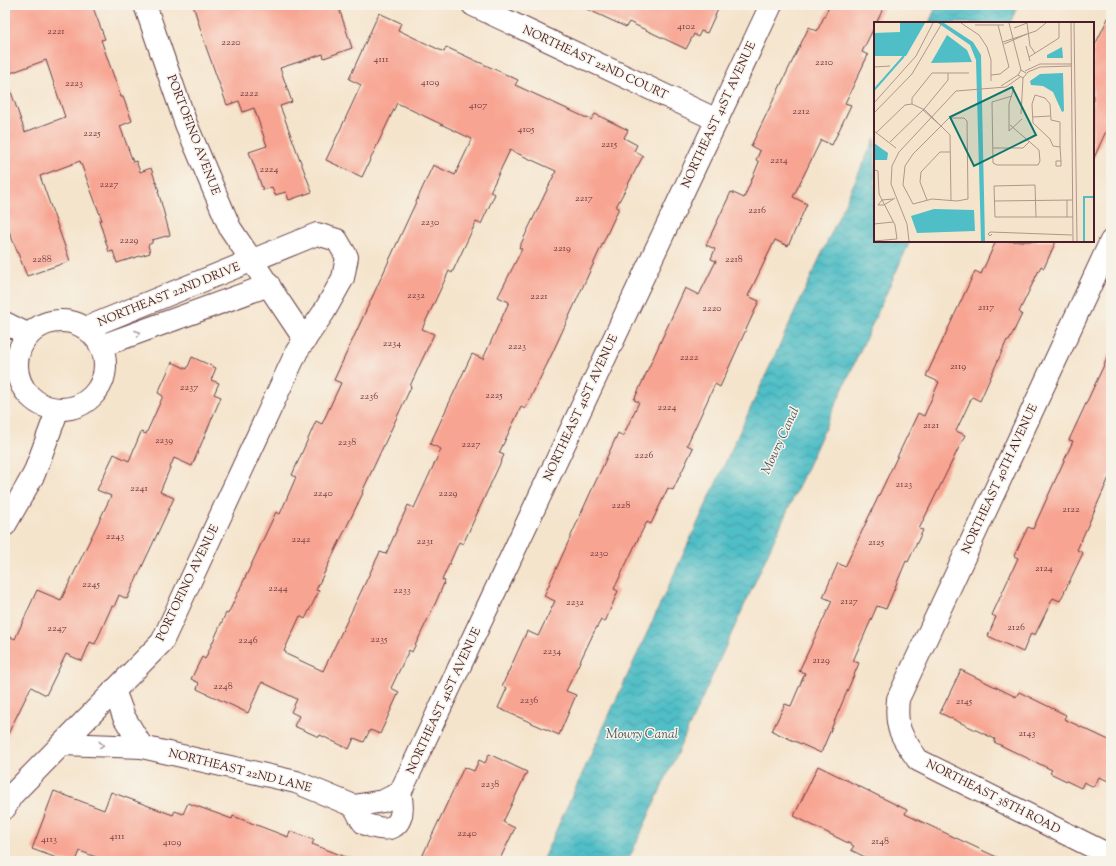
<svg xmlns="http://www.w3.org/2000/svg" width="1116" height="866" font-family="'Sorts Mill Goudy',serif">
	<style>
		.water { fill: url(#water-waves); stroke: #4d6e78 }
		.building { fill: #f8a492; fill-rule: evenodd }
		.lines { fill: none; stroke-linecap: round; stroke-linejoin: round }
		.street-casing { stroke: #643d43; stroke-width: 24 }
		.street { stroke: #fff; stroke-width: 22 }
		.oneway { stroke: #ae9aa0 }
		.labels { text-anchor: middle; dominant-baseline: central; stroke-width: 3; stroke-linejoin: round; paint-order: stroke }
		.number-label { font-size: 10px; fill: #764045 }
		.street-label { font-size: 12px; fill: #4a1f2b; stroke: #f7f3e8 }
		.water-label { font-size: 13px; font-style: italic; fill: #4c5761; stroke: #f7f3e8 }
		.inset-river { fill: none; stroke: #50bec6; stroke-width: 2 }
		.inset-road { fill: none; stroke: #b1958c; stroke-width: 1 }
		.view { fill: #0f766e; fill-opacity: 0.15; stroke: #0f766e; stroke-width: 2 }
		.inset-edge { fill: none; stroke: #4a1f2b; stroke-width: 2 }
	</style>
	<defs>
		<pattern id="water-waves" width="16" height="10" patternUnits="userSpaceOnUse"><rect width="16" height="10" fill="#50bec6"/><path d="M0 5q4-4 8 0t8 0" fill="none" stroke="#449aa1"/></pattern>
	</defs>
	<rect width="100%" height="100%" fill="#f7f3e8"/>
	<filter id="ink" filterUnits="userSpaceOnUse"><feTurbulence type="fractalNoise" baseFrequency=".025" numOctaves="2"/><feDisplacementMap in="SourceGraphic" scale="8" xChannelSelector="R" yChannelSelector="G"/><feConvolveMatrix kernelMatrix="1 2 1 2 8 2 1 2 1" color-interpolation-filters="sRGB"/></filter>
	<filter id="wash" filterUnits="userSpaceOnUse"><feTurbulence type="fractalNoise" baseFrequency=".012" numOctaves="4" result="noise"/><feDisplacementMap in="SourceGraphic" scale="16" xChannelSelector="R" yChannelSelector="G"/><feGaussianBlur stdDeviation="0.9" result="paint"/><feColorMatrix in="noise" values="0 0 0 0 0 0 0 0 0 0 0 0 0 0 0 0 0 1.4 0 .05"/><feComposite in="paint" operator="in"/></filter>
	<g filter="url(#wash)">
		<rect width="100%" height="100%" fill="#f5e4cc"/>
		<g class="water">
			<path d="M937,5h81l-8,18h-81z"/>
			<path d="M875,138v103h35l-282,620h-86z"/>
		</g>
		<g id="blocks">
			<g class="building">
				<path d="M5,5h87l13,34 -4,1 20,57h2l9,24 -12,5 13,36 3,-1 4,11 11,-4 8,23h-1l12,44 -18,5v3l-4,2 2,8 -33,10 -4,-12 -4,1 -10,-32h3l-22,-59 -40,15 30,85 -43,15 -22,-55v-137l3,-1 17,49 40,-15 -19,-57 -41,15z"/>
				<path d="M193,5h145l14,43 -28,10 -1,-4 -43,14 12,34 -12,4 32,86 -23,8 -3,-8 -11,3 -3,-8 -9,3 -14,-38 18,-6 -13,-38 -11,4 -4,-11 -12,4 -21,-58z"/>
				<path d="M578,5h142l-13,28 -6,-2 -3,6 -4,-3 -8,15 -57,-27 -3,5z"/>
				<path d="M830,5h55l-23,47 6,3 -23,48 6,2 -19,40 -11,-5 -28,57 14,7 -19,42 -13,-6 -27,56 11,5 -39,86 -5,-3 -28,61 6,3 -20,42 -5,-2 -17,36 -4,-2 -6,11 -27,56 4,2 -13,31 -4,-2 -7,12 -28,59 10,4 -17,40 -61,-27 9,-20 -5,-2 25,-55 11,5 17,-35 -11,-5 44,-98 30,-65 5,3 16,-34 -5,-2 51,-112 14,7 17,-34 -5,-2 4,-10 -9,-4 25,-53 13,6 15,-36 -3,-2 4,-9 -9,-5 58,-119 8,4z"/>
				<path d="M1111,12v108l-18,40v-111z"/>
				<path d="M379,13l22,10 -3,7 46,22 2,-5 72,33 -3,5 76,35 4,-6 33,16 -4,8 13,7 -3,6 9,5 -27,51 3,1 -69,150 -25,51 -4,-2 -22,46 5,2 -41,89 -4,-2 -17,38 3,1 -10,23 -23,48 -3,-2 -18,38 8,4 -19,42 -10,-4 -6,12 -10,-4 -5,11 -29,-14 -1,2 -25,-11 5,-10 -8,-4 6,-13 -35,-17 -14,31 -51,-24 2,-6 -8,-4 11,-22 3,2 21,-46 2,1 48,-102 4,2 16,-37 -4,-2 24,-54 6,3 19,-41 -7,-3 99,-215 22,10 17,-36 -75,-36 -35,74 -36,-17 35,-75 -12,-6zM510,150l46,21 -37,77 3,1 -24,48 11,5 -26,57 -11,-5 -42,90 11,5 -27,59 -6,-3 -22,49 -6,-2 -57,119 -37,-17v-2l-2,-1 16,-35 5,3 14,-28 -3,-1 47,-97 -1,-1 49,-105 -1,-1 24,-52 -12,-5 27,-58 3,2 24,-51 5,2 14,-30 -5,-2z"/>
				<path d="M996,241h60l-12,27 -3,-2 -22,46 3,2 -13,27 -2,-1 -27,61 -8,-4 -16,34 9,4 -46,94 4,1 -15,32 -2,-1 -20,48 -9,-3 -24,55 6,2 -38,90 -49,-22 13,-27 6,2 14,-33 -6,-2 33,-70 -9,-4 15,-34 7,4 73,-154 6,3 15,-34 -13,-6 49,-105 6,3z"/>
				<path d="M1111,350v123l-34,77 6,3 -23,48 -7,-3 -18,37 -4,-2 -8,19 -35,-16 8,-19 -4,-2 26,-57 -4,-2 14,-29 5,2 40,-88 -4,-1z"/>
				<path d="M192,357l24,11 -5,12 8,3 -5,11 7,3 -29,69 -18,-8 -14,34 14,6 -47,101 -8,-4 -5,12 -2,-1 -17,38 -5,-2 -8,19 -16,-7 -20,41 -15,-8 -26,53v-106l10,5 22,-49 24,10 50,-104 -14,-6 17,-36 15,7 12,-29 5,2 17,-38 -5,-3 14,-31 15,7z"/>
				<path d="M961,670l55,27 3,-5 47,23 -2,4 47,22v41l-12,-5 -5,10 -10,-5 -3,6 -31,-15 2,-3 -58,-28 1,-3 -55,-26z"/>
				<path d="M489,754l38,18 -24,50 12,6 -16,33h-79l44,-94 10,4 5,-11 6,3z"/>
				<path d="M818,766l89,44 -2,4 100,47h-132l-22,-11 3,-4 -60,-30z"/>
				<path d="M54,791l50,19 7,-18 62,23 2,-4 8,3 5,-11 44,16 1,-3 55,21 2,-6 24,9 -2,4 39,15v2h-245l-26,-10 -4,10h-11l-33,-12z"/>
			</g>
		</g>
	</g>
	<g filter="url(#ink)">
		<use href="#blocks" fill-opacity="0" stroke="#643d43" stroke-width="1"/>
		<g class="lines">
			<g class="street-casing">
				<g id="street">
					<path d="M145,5l41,119 44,104 75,112"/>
					<path d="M473,5l244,115"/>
					<path d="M1111,241l-213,458c-3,30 3,37 20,61l193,96"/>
					<circle cx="61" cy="365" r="44"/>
					<path d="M5,323l24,12"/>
					<path d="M101,346l168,-61"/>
					<path d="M5,525l29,-51 24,-65"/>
					<path d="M114,690l10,27 18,30"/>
					<path d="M62,744l80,3 154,35 58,24 29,-5 17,-8 371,-788"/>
					<path d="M354,806c3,5 6,13 10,17 4,3 10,4 15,5 24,4 25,-18 21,-35"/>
					<path d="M5,808l6,-12 151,-154 135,-291 27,-39 19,-34 4,-21 -10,-17 -20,-6 -231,94"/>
				</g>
			</g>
			<use href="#street" class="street"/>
		</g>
		<defs><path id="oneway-chevron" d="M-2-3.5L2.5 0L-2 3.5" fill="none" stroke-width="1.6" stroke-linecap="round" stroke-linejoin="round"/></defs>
		<g class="oneway">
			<use href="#oneway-chevron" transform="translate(138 333) rotate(-20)"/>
			<use href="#oneway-chevron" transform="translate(101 745) rotate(2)"/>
		</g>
	</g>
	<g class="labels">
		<g class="number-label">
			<text x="686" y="26">4102</text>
			<text x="56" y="31">2221</text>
			<text x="231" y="42">2220</text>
			<text x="381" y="59">4111</text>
			<text x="824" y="62">2210</text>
			<text x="430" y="82">4109</text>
			<text x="74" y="83">2223</text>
			<text x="249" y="93">2222</text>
			<text x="478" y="105">4107</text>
			<text x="801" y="111">2212</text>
			<text x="526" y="129">4105</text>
			<text x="92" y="133">2225</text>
			<text x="609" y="144">2215</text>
			<text x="779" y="160">2214</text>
			<text x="269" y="169">2224</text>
			<text x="109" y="184">2227</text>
			<text x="584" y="198">2217</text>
			<text x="757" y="210">2216</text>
			<text x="430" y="222">2230</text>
			<text x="129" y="240">2229</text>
			<text x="562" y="248">2219</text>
			<text x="42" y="259">2288</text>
			<text x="734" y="259">2218</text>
			<text x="416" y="295">2232</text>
			<text x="539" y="296">2221</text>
			<text x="986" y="307">2117</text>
			<text x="712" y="308">2220</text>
			<text x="392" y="343">2234</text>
			<text x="517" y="346">2223</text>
			<text x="689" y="357">2222</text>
			<text x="958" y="366">2119</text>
			<text x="189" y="387">2237</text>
			<text x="494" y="395">2225</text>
			<text x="369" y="396">2236</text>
			<text x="667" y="407">2224</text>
			<text x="931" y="425">2121</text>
			<text x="164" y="440">2239</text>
			<text x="347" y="442">2238</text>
			<text x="471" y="444">2227</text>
			<text x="644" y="455">2226</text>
			<text x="904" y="484">2123</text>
			<text x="139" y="488">2241</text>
			<text x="323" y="493">2240</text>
			<text x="448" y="493">2229</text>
			<text x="621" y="505">2228</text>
			<text x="1071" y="509">2122</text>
			<text x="115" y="536">2243</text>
			<text x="301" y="539">2242</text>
			<text x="425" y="541">2231</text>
			<text x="876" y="542">2125</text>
			<text x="599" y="553">2230</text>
			<text x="1044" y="568">2124</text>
			<text x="91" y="584">2245</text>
			<text x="278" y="588">2244</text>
			<text x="402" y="590">2233</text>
			<text x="849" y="601">2127</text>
			<text x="575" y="602">2232</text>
			<text x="1016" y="627">2126</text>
			<text x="57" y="628">2247</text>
			<text x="379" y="639">2235</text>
			<text x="248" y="640">2246</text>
			<text x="552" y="651">2234</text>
			<text x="821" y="660">2129</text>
			<text x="223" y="686">2248</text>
			<text x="529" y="700">2236</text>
			<text x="964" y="701">2145</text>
			<text x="1027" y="733">2143</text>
			<text x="490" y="784">2238</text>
			<text x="467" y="833">2240</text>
			<text x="117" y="836">4111</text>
			<text x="49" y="839">4113</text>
			<text x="880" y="841">2148</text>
			<text x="172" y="842">4109</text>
		</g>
		<g class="street-label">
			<text transform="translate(595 63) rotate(25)">NORTHEAST 22ND COURT</text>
			<text transform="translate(719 115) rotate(-65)">NORTHEAST 41ST AVENUE</text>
			<text transform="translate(193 135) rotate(69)">PORTOFINO AVENUE</text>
			<text transform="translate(169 295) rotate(-22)">NORTHEAST 22ND DRIVE</text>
			<text transform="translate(581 408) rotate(-65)">NORTHEAST 41ST AVENUE</text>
			<text transform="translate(1000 479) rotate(-65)">NORTHEAST 40TH AVENUE</text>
			<text transform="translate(188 583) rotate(-64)">PORTOFINO AVENUE</text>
			<text transform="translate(444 701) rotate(-65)">NORTHEAST 41ST AVENUE</text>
			<text transform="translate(240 771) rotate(14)">NORTHEAST 22ND LANE</text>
			<text transform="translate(993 797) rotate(27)">NORTHEAST 38TH ROAD</text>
		</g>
		<g class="water-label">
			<text transform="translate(781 441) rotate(-65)">Mowry Canal</text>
			<text x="642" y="735">Mowry Canal</text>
		</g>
	</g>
	<g transform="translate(874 22)">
		<rect width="220" height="220" fill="#f5e4cc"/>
		<path d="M26,1h25l-19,33h-32v-23l26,-1zM64,1h6l29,19 8,13 4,186h-4l-5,-181 -6,-15zM73,13l20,15 5,12 -41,1zM188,25l1,11h-16v-3zM189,51l1,38 -2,1 -9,-20 -10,-6 -12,-1 -1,-4 10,-7zM0,121l14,10 -1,7h-13zM60,187l40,1 1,21 -58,2 -6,-17z" fill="#50bec6"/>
		<path class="inset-river" d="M0,68l30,-34M210,219v-44h10"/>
		<path class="inset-road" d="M87,1l18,12 8,12 4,13v21M135,1l12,47M153,1l3,23 5,7M197,1l2,218M200,1l3,218M101,3h29M140,6l13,-5M129,20l33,-11 10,-8M130,22l23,-10M152,24l4,15M155,35l30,-19v-15M0,45l16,-1M151,49l15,-7h32M152,51l-5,-3 -3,5 5,3 5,-6 12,-5 31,-1M117,53l9,-1 9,-7 -11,-42M127,64l17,-11M140,65l-5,17v27l13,-12M0,81l42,-47 17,-33M38,82l13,6 25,25 1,65M38,82v-6l20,-25h37M49,88l18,16M0,91l38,-39 30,-51M147,92l2,-36M159,95l17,-1M75,96h15l3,3 1,78 -11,2 -25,-2 -19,5 -10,-19 2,-19 8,-12zM136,103l29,25 1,11 -2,4h-41l-4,-2 -1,-61 20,-6M0,109l22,17M2,111l29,-28 7,-1M16,120l35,-34 23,-28v-7M186,125l-7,-1 -3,-7 -17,-16 -1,-19 3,-9 10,3 5,6 1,16 9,2v25l1,14v5h-5v-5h5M119,126h30l7,-7M0,148l4,1 1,23 16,31 2,14 -23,2M19,177l-11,1 -4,5h6l11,-7M53,178l-7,-18 1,-10 19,-20h10M193,178v17M121,179l78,-1M162,195l-1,-32 -41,1 1,31h78M0,202l19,-2M118,212l-2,2 -2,-2 2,-2 82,3M35,219l-2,-17 -16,-40 1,-18 7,-14 57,-61 50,-4 14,-10"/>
		<path class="view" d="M138,65l24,48 -62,31 -24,-49z"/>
		<rect width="220" height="220" class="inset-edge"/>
	</g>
	<rect width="1116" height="866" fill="none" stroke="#f7f3e8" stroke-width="20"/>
</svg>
